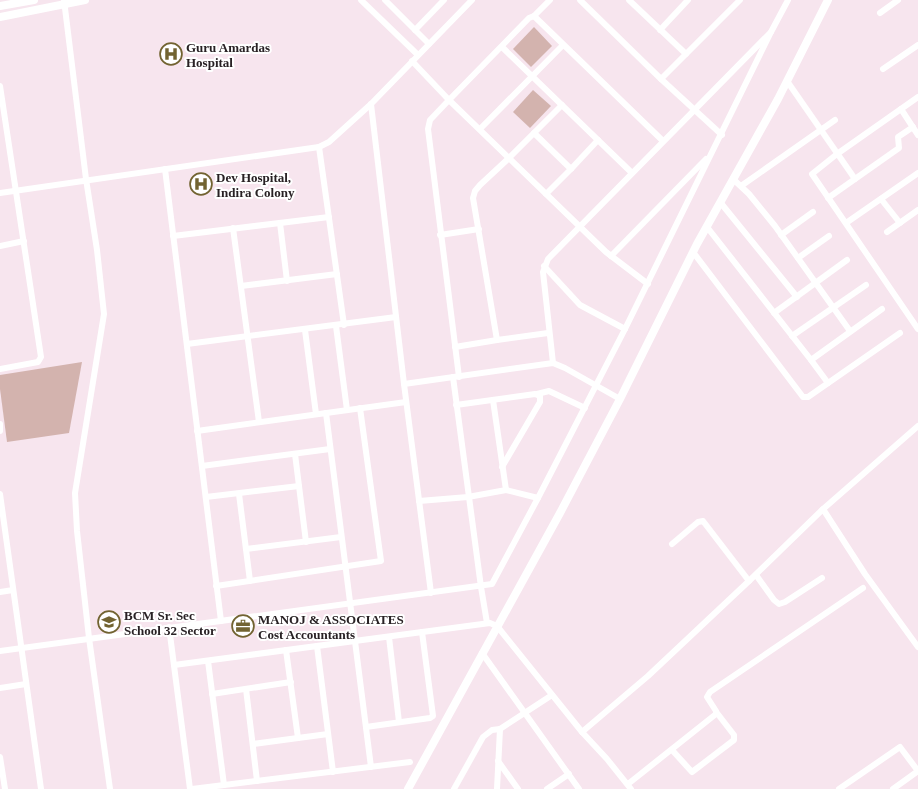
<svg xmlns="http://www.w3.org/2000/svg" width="918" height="789" font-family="'Times New Roman',serif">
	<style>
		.green { fill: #d3b3ae }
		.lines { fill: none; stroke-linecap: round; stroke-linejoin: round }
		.minor { stroke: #fff; stroke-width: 6 }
		.tertiary { stroke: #fff; stroke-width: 8 }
		.labels { text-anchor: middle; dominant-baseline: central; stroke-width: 4; stroke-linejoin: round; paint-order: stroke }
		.poi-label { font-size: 13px; font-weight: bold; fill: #282124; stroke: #fff; text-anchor: start }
	</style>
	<rect width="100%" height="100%" fill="#f7e5ee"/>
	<g class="green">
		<path d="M534,27l18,19 -21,21 -18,-18z"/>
		<path d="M533,90l18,16 -21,22 -17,-16z"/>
		<path d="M82,362l-13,71 -62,9 -7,-53v-14z"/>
	</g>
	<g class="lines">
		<g class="minor">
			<path d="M64,0l22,179 11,71 7,64 -29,179 2,38 12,107 21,151"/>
			<path d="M361,0l57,55"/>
			<path d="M385,0l44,44"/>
			<path d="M580,0l81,79 79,-79"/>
			<path d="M629,0l57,54"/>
			<path d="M880,13l18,-13"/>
			<path d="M534,16l16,-16"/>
			<path d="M415,30l29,-30"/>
			<path d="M660,30l28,-30"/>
			<path d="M502,47l130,126"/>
			<path d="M412,61l37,39 -19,20 -2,9 31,248"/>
			<path d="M883,69l35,-24"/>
			<path d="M661,79l61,56"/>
			<path d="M787,81l68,98"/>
			<path d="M0,86l41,271 -3,5 -38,7"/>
			<path d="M918,97l-81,57 -25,20 106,155"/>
			<path d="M371,104l33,280 27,209"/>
			<path d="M901,109l17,26"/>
			<path d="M480,129l83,-84"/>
			<path d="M534,133l37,36 27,-29"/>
			<path d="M319,147l25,178"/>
			<path d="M165,169l56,452"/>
			<path d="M733,179l16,15 26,32 75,105"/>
			<path d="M741,186l94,-66"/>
			<path d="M0,193l319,-46 10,-5 42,-38 101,-104"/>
			<path d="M546,194l25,-25"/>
			<path d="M828,198l71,-50 -1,-11 15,-10"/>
			<path d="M881,199l19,24"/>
			<path d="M720,202l77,95"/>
			<path d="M280,223l7,58"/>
			<path d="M846,223l72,-50"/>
			<path d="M707,227l104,133 71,-51"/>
			<path d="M233,228l26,194"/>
			<path d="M887,232l31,-22"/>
			<path d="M440,235l39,-6"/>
			<path d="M781,235l32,-23"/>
			<path d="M173,236l156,-19"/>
			<path d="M0,246l24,-5"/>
			<path d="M693,252l110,145h5l92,-64"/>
			<path d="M611,256l95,-97"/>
			<path d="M798,258l31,-22"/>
			<path d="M544,266l36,39 45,24"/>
			<path d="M648,284l-42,-32 -157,-152 80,-82 5,-2 129,125"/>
			<path d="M241,286l96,-12"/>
			<path d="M774,313l73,-53"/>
			<path d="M336,326l11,84"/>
			<path d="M305,330l11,84"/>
			<path d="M548,333l-51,7 -24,-142 2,-7 5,-6 29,-27 53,-53"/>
			<path d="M792,336l74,-51"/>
			<path d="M187,344l209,-27"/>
			<path d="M455,347l42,-7"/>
			<path d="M811,360l17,23"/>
			<path d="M553,363l-10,-91 5,-13 223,-227 17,-32"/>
			<path d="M453,377l28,210 6,36"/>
			<path d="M404,384l149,-21 12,5 55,31"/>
			<path d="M537,394l12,-3 36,17"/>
			<path d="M456,405l79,-11 5,2v6l-38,65"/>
			<path d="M326,413l45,354"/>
			<path d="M0,424v7"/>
			<path d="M197,431l209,-29"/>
			<path d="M295,454l11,88"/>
			<path d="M202,466l128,-17"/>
			<path d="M506,490l32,8"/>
			<path d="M0,494l41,295"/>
			<path d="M239,494l11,87"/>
			<path d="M206,497l93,-11"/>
			<path d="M419,501l49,-4 38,-7 -13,-90"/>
			<path d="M823,509l42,65 53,73"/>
			<path d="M672,544l26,-22 5,-1 46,60"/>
			<path d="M246,549l95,-12"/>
			<path d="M756,575l18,25 5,4 6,-2 37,-24"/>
			<path d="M216,586l165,-25 -21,-153"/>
			<path d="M0,592l13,-2"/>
			<path d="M169,627l21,162"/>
			<path d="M389,637l10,85"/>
			<path d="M317,646l16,126"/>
			<path d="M286,650l12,88"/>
			<path d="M0,651l492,-67 46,-86 87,-169 146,-297"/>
			<path d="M482,653l97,136"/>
			<path d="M208,661l16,124"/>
			<path d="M174,665l316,-42 7,3 85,106"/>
			<path d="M0,688l26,-4"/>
			<path d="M246,689l11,92"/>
			<path d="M212,694l79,-12"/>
			<path d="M366,727l64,-9 3,-2 -11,-84"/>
			<path d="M253,744l75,-10"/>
			<path d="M672,750l20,22 42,-32v-5l-17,-22"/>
			<path d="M0,757l5,32"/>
			<path d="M498,761l20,28"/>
			<path d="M628,784l88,-70v-3l-9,-14 3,-5 153,-104"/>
			<path d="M192,789l218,-27"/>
			<path d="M454,789l29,-52 9,-7 8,-1"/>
			<path d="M497,789l3,-60 52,-34"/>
			<path d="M547,789l22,-15"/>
			<path d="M631,789l-24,-30 -25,-27 66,-56 101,-95 73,-71 96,-84"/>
			<path d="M839,789l61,-42 18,24"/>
			<path d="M893,789l25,-18"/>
		</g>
		<g class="tertiary">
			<path d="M0,6l34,-6"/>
			<path d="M0,17l85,-17"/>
			<path d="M408,789l152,-276 60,-114 77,-155 81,-145 50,-99"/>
		</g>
	</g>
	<defs>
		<g id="hospital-ring" transform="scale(1.15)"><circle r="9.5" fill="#fff" stroke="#726331" stroke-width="1.5"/><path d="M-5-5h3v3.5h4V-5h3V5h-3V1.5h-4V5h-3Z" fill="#726331"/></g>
		<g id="school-ring" transform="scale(1.15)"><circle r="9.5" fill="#fff" stroke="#726331" stroke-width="1.5"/><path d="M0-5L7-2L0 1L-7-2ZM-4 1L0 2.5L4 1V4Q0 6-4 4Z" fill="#726331"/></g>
		<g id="office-ring" transform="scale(1.15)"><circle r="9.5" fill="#fff" stroke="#726331" stroke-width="1.5"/><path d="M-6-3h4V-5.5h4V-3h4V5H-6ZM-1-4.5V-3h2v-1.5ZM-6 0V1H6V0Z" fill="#726331"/></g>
	</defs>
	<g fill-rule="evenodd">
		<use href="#hospital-ring" x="171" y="54"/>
		<use href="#hospital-ring" x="201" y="184"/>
		<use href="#school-ring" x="109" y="622"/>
		<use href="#office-ring" x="243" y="626"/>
	</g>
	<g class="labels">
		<g class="poi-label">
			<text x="186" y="47">Guru Amardas<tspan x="186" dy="15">Hospital</tspan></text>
			<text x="216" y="177">Dev Hospital,<tspan x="216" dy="15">Indira Colony</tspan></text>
			<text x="124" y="615">BCM Sr. Sec<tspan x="124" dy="15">School 32 Sector</tspan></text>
			<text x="258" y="619">MANOJ &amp; ASSOCIATES<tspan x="258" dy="15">Cost Accountants</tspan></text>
		</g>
	</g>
</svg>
